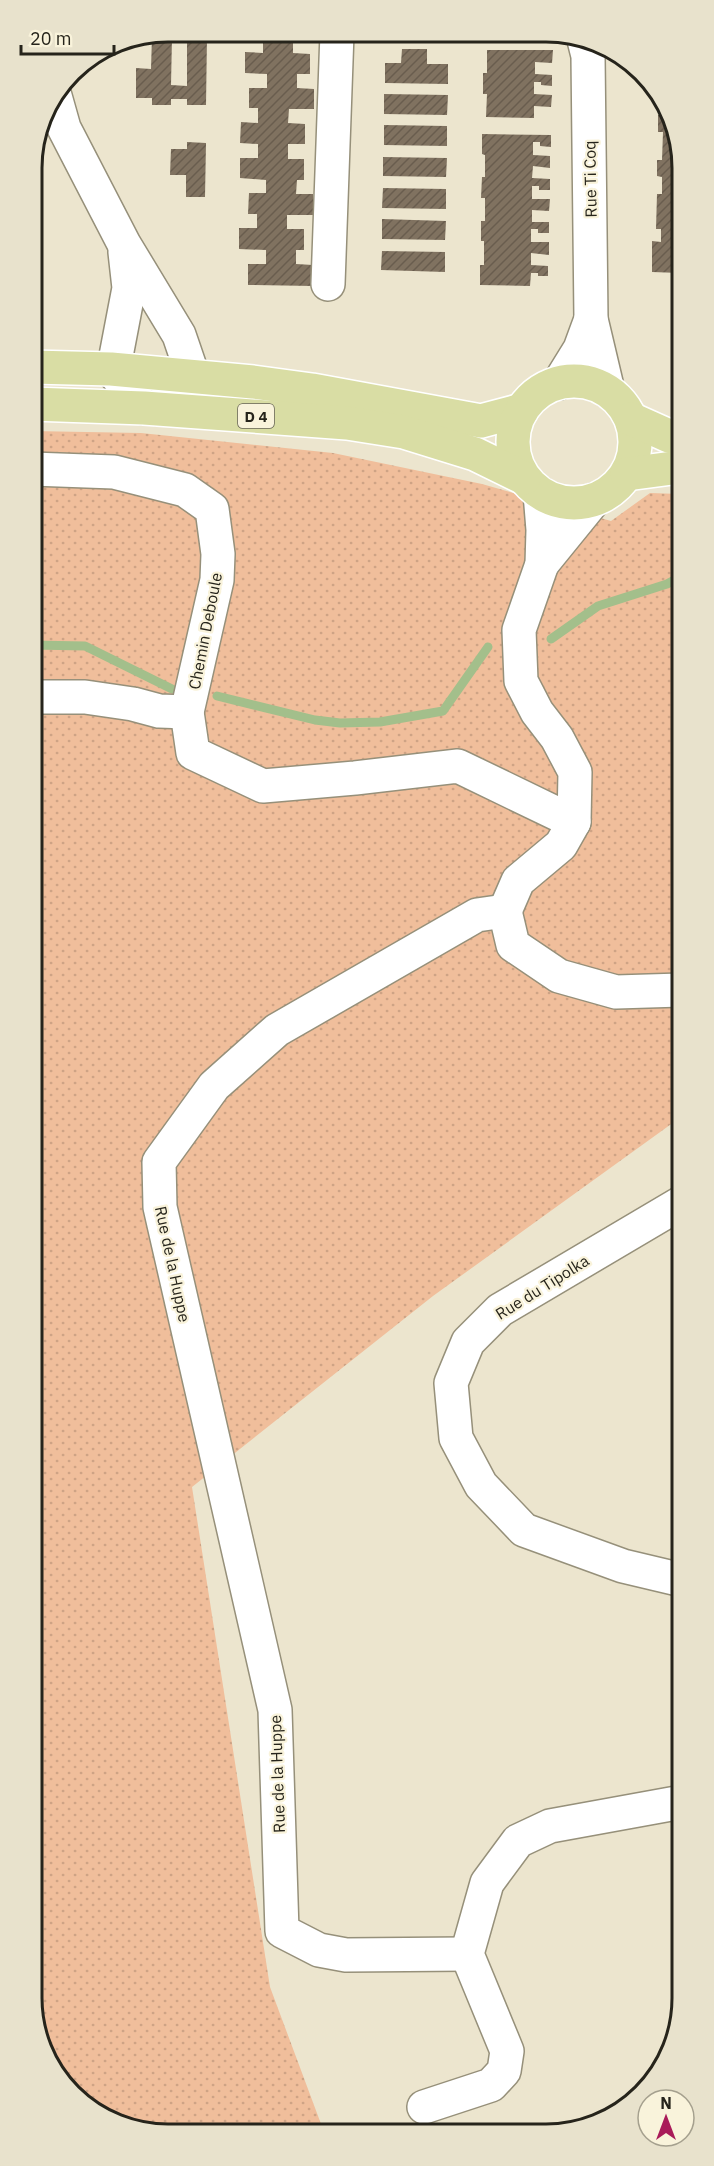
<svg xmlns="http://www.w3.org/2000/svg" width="714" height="2166" font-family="'IBM Plex Sans',sans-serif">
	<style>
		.grass { fill: url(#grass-dots) }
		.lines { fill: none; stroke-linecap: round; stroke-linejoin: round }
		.stream { stroke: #a3bf8b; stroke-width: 9 }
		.building { fill: url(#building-hatch) }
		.minor-casing { stroke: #96907a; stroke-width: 36 }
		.major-casing { stroke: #fff; stroke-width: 36 }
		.minor { stroke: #fff; stroke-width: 33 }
		.major { stroke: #d9dda4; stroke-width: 33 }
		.labels { text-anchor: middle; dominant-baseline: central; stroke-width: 4.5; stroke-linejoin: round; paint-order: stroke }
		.shield { fill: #f9f3db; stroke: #656255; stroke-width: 1.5 }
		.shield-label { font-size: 15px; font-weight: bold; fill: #26241b }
		.street-label { font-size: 16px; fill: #26241b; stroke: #f9f3db }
		.rim { fill: none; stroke: #26241b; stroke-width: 3 }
	</style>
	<defs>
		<pattern id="grass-dots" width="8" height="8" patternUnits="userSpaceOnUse" patternTransform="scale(1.5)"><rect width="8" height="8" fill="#f0be9b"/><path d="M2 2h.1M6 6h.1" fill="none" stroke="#cea385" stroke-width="1.8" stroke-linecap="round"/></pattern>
		<pattern id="building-hatch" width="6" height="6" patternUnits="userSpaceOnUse" patternTransform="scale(1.5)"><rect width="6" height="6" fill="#807260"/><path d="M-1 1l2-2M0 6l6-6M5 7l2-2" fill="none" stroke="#695d4e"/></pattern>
	</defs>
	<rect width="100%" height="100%" fill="#ece5ce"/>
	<path class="grass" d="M32,431l109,2 192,20 149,31 129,37 39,-28 30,1 1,623 -248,179 -241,191 78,500 54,145h-183l-70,-38 -37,-70z"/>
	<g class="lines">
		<g class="stream">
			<path d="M551,639l47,-33 69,-22 13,-7"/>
			<path d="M32,645l53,1 87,43"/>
			<path d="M217,696l98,24 25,3 40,-1 63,-11 45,-64"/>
		</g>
	</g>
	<g class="building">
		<path d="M152,36l20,1 -1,48 16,1v-49h20l-1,68h-19v-6h-16v6h-19v-7h-16v-30l15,1z"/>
		<path d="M263,38h30v15l17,1v20h-13v14l17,1v20h-25l-1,14 17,1v20h-17v15h16v21h-7l-1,14h17v21h-26v14h17v21h-8v14l17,1v21l-65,-1v-21h18v-14l-27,-1v-21h18v-14h-9l1,-21h17v-13l-26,-2v-20h18v-14l-18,-1 1,-21 17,1v-15h-9v-20h18v-14l-22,-1v-21l18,1z"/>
		<path d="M402,49h25v15h21v20l-63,-1v-20h16z"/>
		<path d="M487,50h66l-1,13 -17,-1v12l17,1v11l-11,-1v-3h-7v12l18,1 -1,12 -17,-1v12l-48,-1 1,-23h-4v-21h4z"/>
		<path d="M384,94l64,1 -1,20 -63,-1z"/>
		<path d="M663,110l17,32v131l-28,-1v-31l9,1v-13h-5l1,-35h5v-17l-5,-1v-16h5l1,-28h-5v-17h5z"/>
		<path d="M384,125l63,1v20l-63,-1z"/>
		<path d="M482,134l69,1v12l-11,-1v-4h-7v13l17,1v12l-17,-2 -1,12 18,1v11h-11v-4h-7v13h18l-1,12 -17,-1v12h17v11h-11v-4h-7v13h18v13l-18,-2v12l17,1v10h-10v-3h-7l-1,13 -50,-1v-20h4v-24h-3v-20h4v-23h-4l1,-21h3v-22l-3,-1z"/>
		<path d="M187,142l19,1 -1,54h-19v-22h-16l1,-26h16z"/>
		<path d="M383,157l64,1 -1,19 -63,-1z"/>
		<path d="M383,188l63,1v20l-64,-1z"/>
		<path d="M382,219l64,2 -1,19 -63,-1z"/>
		<path d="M382,251l63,1v20l-64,-2z"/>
	</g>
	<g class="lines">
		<g class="minor-casing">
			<g id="minor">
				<path d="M584,40l4,16 3,263 17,72"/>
				<path d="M55,96l9,32 60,116 55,91 14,41 -33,33"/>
				<path d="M125,252l4,36 -13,68 -5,13 33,39"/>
				<path d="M328,284l9,-251"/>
				<path d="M559,383l21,-34 11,-30"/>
				<path d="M32,469l82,3 71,18 27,19 6,45 -1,26 -30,132 -28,-1 -26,-7 -48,-7h-53"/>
				<path d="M542,564l52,-64"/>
				<path d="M187,712l6,41 70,33 92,-8 103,-12 116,56"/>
				<path d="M505,911l13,-30 43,-36 13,-23 1,-50 -18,-34 -20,-26 -16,-31 -2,-51 23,-66 1,-34 -3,-37"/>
				<path d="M505,911l8,34 46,31 57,16 65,-2"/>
				<path d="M681,1203l-181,107 -32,32 -17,41 5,55 25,47 43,45 99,36 59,14"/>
				<path d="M467,1954l-121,1 -27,-5 -37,-19 -7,-221 -115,-503 -1,-45 55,-76 63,-56 200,-115 28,-4"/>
				<path d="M424,2107l67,-22 13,-14 3,-20 -40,-97 20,-71 31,-42 32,-15 132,-24"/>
			</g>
		</g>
		<g class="major-casing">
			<g id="major">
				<path d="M32,367l79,2 142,13 59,8 169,31 41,-11"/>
				<circle cx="574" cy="442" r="61"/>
				<path d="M32,404l112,4 203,15 57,9 71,22 49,24"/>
				<path d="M631,419l38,17 11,1"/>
				<path d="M627,474l53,-7"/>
			</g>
		</g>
		<use href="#minor" class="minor"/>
		<use href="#major" class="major"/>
	</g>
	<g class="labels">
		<rect class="shield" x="238" y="404" width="36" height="24" rx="4.5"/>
		<g class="shield-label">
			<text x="256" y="416">D 4</text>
		</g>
		<g class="street-label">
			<text transform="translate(590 179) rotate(-91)">Rue Ti Coq</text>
			<text transform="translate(205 631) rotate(-79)">Chemin Deboule</text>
			<text transform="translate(173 1264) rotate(78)">Rue de la Huppe</text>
			<text transform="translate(542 1287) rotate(-32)">Rue du Tipolka</text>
			<text transform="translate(277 1774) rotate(-92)">Rue de la Huppe</text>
		</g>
	</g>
	<path d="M0 0H714V2166H0ZM168 42H546A126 126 0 0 1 672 168V1998A126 126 0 0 1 546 2124H168A126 126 0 0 1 42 1998V168A126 126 0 0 1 168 42Z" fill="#e8e2cc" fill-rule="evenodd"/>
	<path class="rim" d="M168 42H546A126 126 0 0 1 672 168V1998A126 126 0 0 1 546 2124H168A126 126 0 0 1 42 1998V168A126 126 0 0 1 168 42Z"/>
	<g transform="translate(666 2118)"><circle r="28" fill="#f9f3db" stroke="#a5a08e" stroke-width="1.5"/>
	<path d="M0-4.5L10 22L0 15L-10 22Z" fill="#a91b59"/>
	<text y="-9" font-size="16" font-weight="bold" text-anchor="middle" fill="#26241b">N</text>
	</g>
	<path d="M21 45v9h93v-9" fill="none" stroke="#26241b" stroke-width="3"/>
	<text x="30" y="45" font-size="18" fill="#26241b" stroke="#f9f3db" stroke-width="4.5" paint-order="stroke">20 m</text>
</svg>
